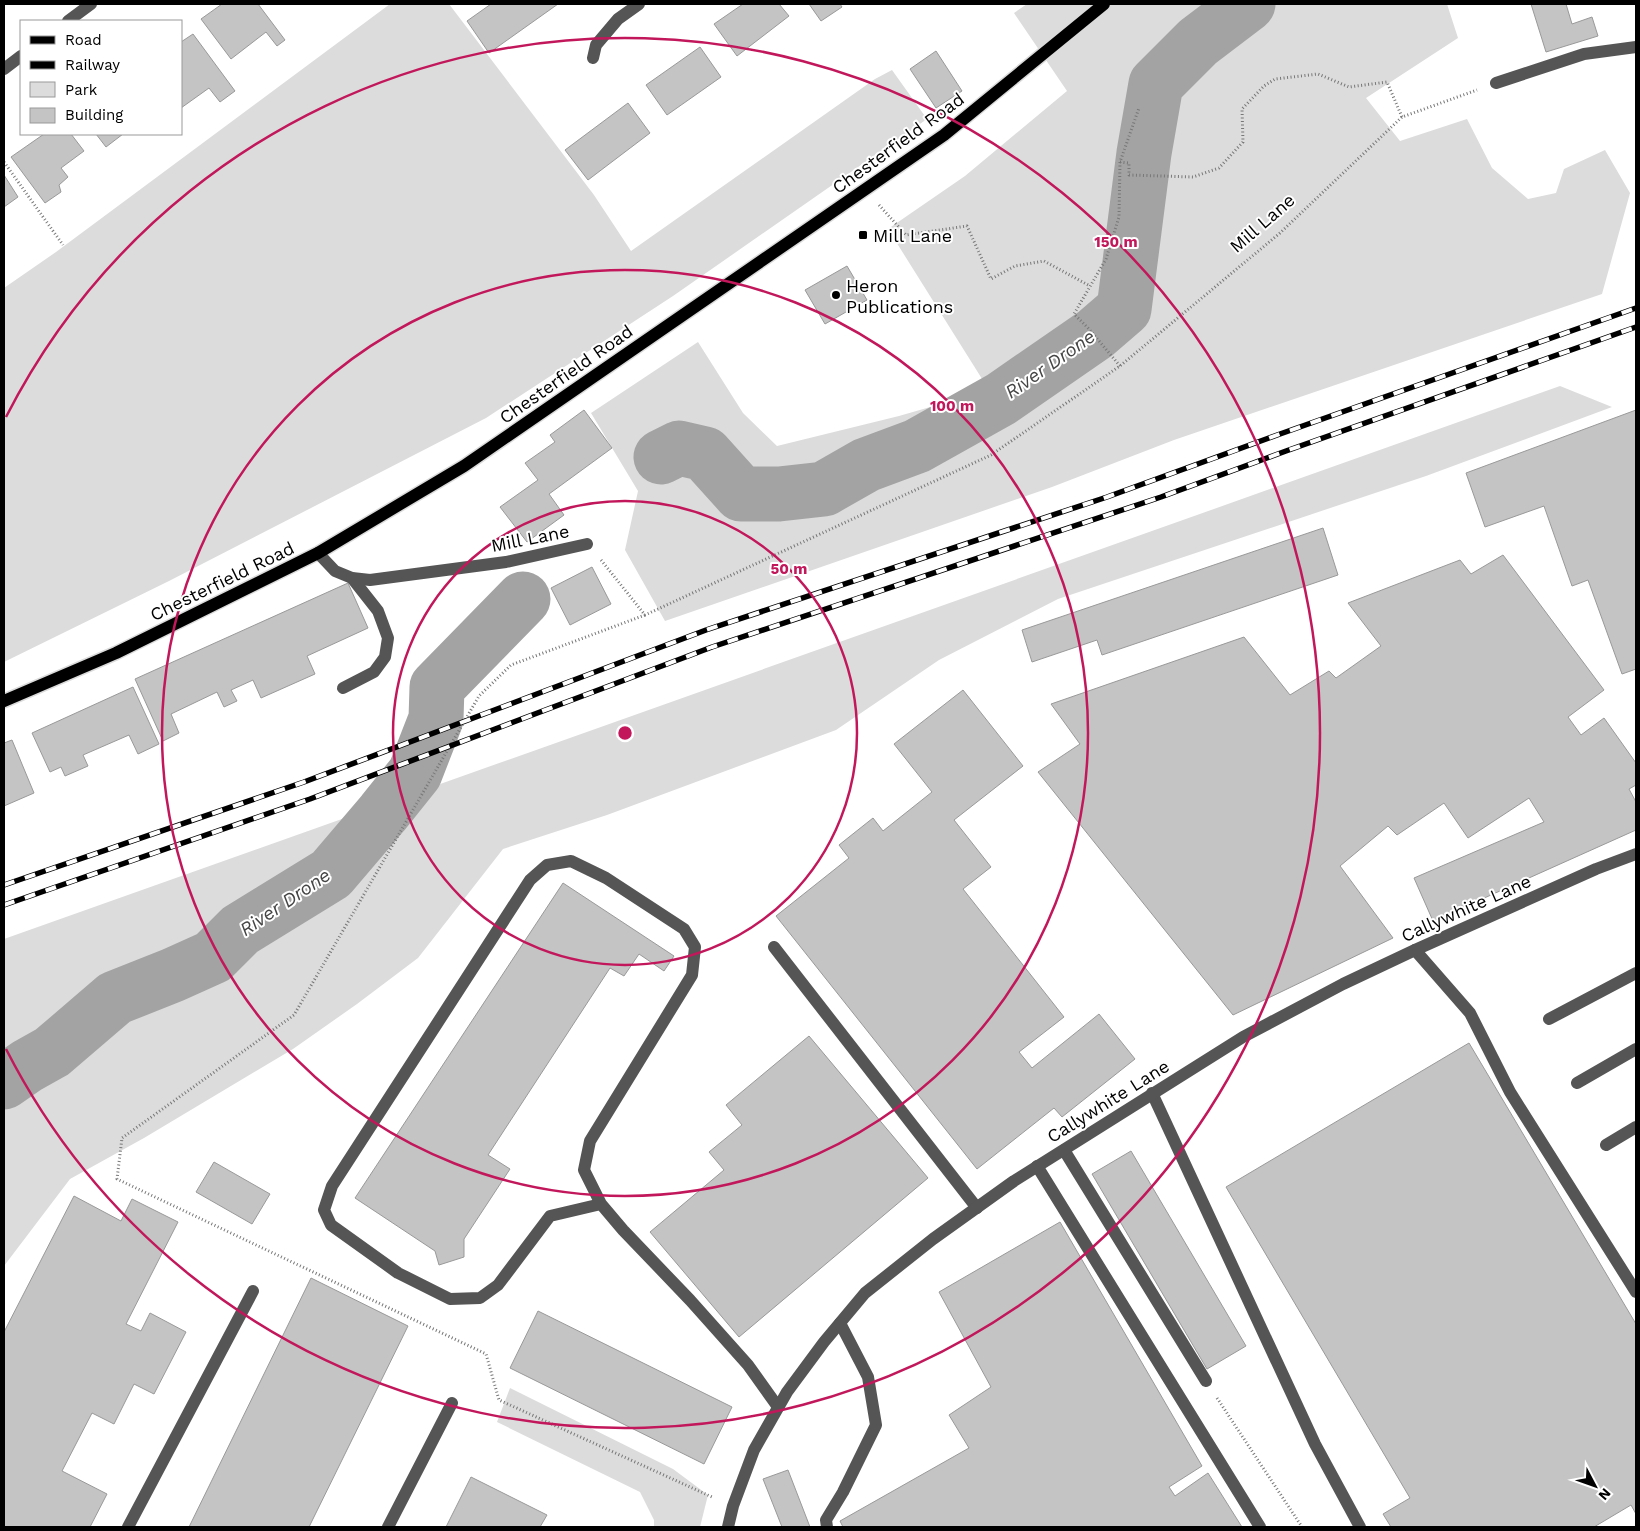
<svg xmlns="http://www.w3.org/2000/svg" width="1640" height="1531" font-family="'Work Sans',sans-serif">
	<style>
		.green { fill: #dcdcdc }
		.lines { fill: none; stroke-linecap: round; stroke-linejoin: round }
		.river { stroke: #a3a3a3; stroke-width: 55 }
		.building { fill: #c4c4c4; stroke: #999 }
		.major-casing { stroke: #dbdbdb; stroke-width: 15 }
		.path { stroke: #777; stroke-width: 3; stroke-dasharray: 1 2.5; stroke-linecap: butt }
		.minor { stroke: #555; stroke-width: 12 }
		.major { stroke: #000; stroke-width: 12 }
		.rail-casing { stroke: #000; stroke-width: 5.5 }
		.rail { stroke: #fff; stroke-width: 4; stroke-dasharray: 11; stroke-linecap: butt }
		.ring { fill: none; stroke: #c2185b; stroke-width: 2.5 }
		.poi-dot { fill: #000; stroke: #fff; stroke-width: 2 }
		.labels { text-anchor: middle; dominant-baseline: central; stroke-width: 4; stroke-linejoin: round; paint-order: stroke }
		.street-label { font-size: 18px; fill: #000; stroke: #fff }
		.poi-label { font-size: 18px; fill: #000; stroke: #fff; text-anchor: start }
		.water-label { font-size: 19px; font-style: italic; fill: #444; stroke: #fff }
		.centre { fill: #c2185b; stroke: #fff; stroke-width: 2.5 }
		.ring-label { font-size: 15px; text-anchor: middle; font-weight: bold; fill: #c2185b; stroke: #fff; stroke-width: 4; stroke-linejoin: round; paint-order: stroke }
	</style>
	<rect width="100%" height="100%" fill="#fff"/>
	<g class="green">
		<path d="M390,4h59l145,191 37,56 244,-172 17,-9 35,49 -254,177 -187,122 -317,163 -165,81v-374l52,-36z"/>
		<path d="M1027,4h420l11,34 -92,60 34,43 67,-22 25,49 36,31 28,-6 8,-24 41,-19 25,43 -28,101 -428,146 -122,47 -387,134 -40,-71 13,-59 -47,-78 107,-71 45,71 34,33 122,-30 90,-26 -101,-161 77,-53 102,-85 -53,-78z"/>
		<path d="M1560,386l52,21 -186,69 -368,123 -119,61 -103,70 -229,85 -104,34 -85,109 -61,46 -64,45 -149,89 -74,41 -66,87v-327z"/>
		<path d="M510,1388l163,81 35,26 -8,32h-46v-7l-14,-28 -143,-70z"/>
	</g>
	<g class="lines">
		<g class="river">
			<path d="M661,457l18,-9 26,6 36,40h38l45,-5 42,-24 51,-19 84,-47 94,-65 29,-25 20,-156 12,-69 42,-42 50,-38"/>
			<path d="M4,1082l23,-16 25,-14 63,-54 58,-23 40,-18 27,-27 91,-56 52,-61 32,-40 21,-54 1,-32 86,-88"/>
		</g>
	</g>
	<g class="building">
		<path d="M222,4h36l27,36 -8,6 -11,-14 -35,27 -30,-40z"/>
		<path d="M491,4h67l-69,49 -22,-32z"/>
		<path d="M743,4h36l10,12 -52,40 -23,-32z"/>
		<path d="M809,4h31l2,3 -21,14z"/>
		<path d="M1531,4h35l6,20 20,-7 6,19 -52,16z"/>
		<path d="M193,34l42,57 -15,11 -11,-14 -28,20v-66z"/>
		<path d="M700,47l21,30 -54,38 -21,-30z"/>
		<path d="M936,51l26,40 -26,17 -26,-39z"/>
		<path d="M628,103l22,30 -62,47 -23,-30z"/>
		<path d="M44,134h27l13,17 -23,17 7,9 -9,8 2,7 -16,11 -34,-46z"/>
		<path d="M96,134h27l-17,13z"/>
		<path d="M4,175l14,22 -14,10z"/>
		<path d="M847,266l20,34 -42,24 -20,-34z"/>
		<path d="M584,410l28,38 -63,46 15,21 -37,27 -27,-35 38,-27 -13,-17 30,-21 -5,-7z"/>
		<path d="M1636,410v259l-14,5 -34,-94 -16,6 -28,-80 -59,21 -19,-54z"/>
		<path d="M1323,528l15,47 -236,80 -5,-15 -65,22 -10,-32z"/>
		<path d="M1503,555l101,135 -36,27 13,18 23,-17 32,45v22l-7,4 7,13v28l-203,91 -19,-43 130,-56 -15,-24 -61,40 -24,-35 -47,32 -9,-9 -48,40 53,72 -160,77 -195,-243 42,-28 -29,-40 193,-67 46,58 39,-24 7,7 45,-32 -33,-43 112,-43 11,14z"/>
		<path d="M592,567l19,37 -41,21 -19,-37z"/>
		<path d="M348,583l20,45 -61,28 8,18 -54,24 -8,-18 -22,10 6,11 -13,6 -7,-15 -46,22 8,19 -16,8 -28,-62z"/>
		<path d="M133,687l26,57 -21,10 -9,-19 -46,20 5,11 -23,10 -4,-9 -11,5 -18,-39z"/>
		<path d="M963,690l60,76 -69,54 37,47 -28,22 101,128 -45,35 13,16 67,-54 36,45 -73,58 -8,-9 -77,61 -201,-253 73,-58 -10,-13 34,-27 10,13 49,-39 -38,-48z"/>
		<path d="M12,740l22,53 -30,13v-63z"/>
		<path d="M563,883l111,73 -10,15 -25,-17 -15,22 -14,-8 -122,187 22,14 -46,70v18l-25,8 -4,-14 -80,-53z"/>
		<path d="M809,1036l119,142 -189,159 -89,-105 74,-62 -15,-18 33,-27 -16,-20z"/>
		<path d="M1469,1043l167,281v190l-5,-9 -37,22h-203l-8,-13 27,-16 -184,-311z"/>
		<path d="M1131,1151l115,195 -39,23 -115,-195z"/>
		<path d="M214,1162l56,32 -18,30 -56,-32z"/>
		<path d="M74,1196l47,25 11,-22 46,23 -52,102 15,7 9,-18 36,19 -32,62 -20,-10 -20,40 -22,-11 -30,58 45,23 -17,33h-86v-195z"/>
		<path d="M1060,1222l142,244 -33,21 6,9 33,-23 34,54h-399l-3,-6 129,-73 -20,-33 42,-28 -52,-95z"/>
		<path d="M311,1278l97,48 -99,201h-120z"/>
		<path d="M538,1311l194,96 -28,57 -194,-96z"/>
		<path d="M788,1470l22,57h-28l-19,-48z"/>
		<path d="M471,1477l76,38 -7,12h-94z"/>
	</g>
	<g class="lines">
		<g class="major-casing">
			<path id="major" d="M4,701l112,-48 202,-100 146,-87 480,-331 160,-131"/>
		</g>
		<g class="path">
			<path d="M4,162l59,83"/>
			<path d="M1120,162l9,1v12l64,2 26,-9 24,-26 -1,-33 22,-23 11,-7 43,-5 31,13 38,-5 15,35"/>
			<path d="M879,205l27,30 61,-9 24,53 24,-13 29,-5 46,25"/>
			<path d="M1120,366l-31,-37 -15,-15 32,-55 13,-42 1,-55 19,-54"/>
			<path d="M601,560l44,55 346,-160 129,-89 160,-133 122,-116 75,-27"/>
			<path d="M645,615l-134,50 -32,31 -185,319 -172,123 -5,41 369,175 13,46 213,97"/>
			<path d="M1217,1398l85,129"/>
		</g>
		<g class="minor">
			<path d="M68,21l23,-17"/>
			<path d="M593,58l3,-13 22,-26 21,-15"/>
			<path d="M4,69l17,-13"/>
			<path d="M1496,83l88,-29 52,-7"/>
			<path d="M318,553l17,18 17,7 18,2 136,-18 81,-18"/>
			<path d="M343,688l31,-16 11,-15 3,-19 -10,-27 -26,-33"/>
			<path d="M774,947l203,261"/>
			<path d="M1415,950l55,63 40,79 126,200"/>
			<path d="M1549,1019l87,-46"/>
			<path d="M1577,1083l59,-34"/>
			<path d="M1152,1093l163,351 45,83"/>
			<path d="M1606,1145l30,-18"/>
			<path d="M1064,1150l142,231"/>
			<path d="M1037,1166l223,361"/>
			<path d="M601,1204l-51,12 -52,69 -18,13 -30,1 -52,-26 -67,-48 -7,-15 8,-24 198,-306 17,-15 24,-4 35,17 78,51 11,18 -3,28 -102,166 -6,29 17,34 22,26 67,70 58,65 30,42"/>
			<path d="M128,1527l125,-236"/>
			<path d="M388,1527l64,-124"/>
			<path d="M728,1527l5,-21 21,-56 33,-58 37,-50 41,-49 68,-54 81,-58 229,-144 100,-53 72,-34 181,-81 40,-15"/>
			<path d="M827,1527l-1,-7 17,-28 33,-67 -8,-48 -28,-54"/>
		</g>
		<use href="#major" class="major"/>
		<g class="rail-casing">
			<g id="rail">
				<path d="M4,885l300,-103 402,-152 401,-133 173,-63 356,-126"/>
				<path d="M4,905l306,-106 402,-152 449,-150 125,-46 350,-124"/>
			</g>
		</g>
		<use href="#rail" class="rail"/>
	</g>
	<g class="ring">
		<circle cx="625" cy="733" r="232"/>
		<circle cx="625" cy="733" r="463"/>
		<path d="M6 417A695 695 0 1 1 6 1049"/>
	</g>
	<g class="poi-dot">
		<rect x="858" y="230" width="10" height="10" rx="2.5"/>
		<circle cx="836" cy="295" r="5"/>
	</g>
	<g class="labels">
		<g class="street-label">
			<text transform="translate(898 143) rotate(-36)">Chesterfield Road</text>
			<text transform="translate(1262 223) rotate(-41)">Mill Lane</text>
			<text transform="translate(566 374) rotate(-35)">Chesterfield Road</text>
			<text transform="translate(530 538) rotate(-11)">Mill Lane</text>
			<text transform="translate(222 581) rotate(-26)">Chesterfield Road</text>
			<text transform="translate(1466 908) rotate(-24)">Callywhite Lane</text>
			<text transform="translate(1108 1101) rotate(-32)">Callywhite Lane</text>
		</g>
		<g class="poi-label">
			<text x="873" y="235">Mill Lane</text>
			<text x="846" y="285">Heron<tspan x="846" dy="21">Publications</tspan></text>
		</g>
		<g class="water-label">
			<text transform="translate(1050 364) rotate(-35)">River Drone</text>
			<text transform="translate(285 902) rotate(-34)">River Drone</text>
		</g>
	</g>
	<circle cx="625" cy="733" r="8" class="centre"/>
	<g class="ring-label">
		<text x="1116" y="247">150 m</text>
		<text x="952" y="411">100 m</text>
		<text x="789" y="574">50 m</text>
	</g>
	<rect width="1640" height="1531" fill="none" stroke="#000000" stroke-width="10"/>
	<rect x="20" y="20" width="162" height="115" fill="#ffffff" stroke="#999999"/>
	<rect x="30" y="36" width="25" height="8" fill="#000000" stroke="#999999"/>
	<text x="65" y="45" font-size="15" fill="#000000">Road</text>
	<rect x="30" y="61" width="25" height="8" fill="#000000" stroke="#999999"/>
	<text x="65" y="70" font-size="15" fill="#000000">Railway</text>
	<rect x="30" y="82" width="25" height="15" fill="#dcdcdc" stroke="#999999"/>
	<text x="65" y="95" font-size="15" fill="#000000">Park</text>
	<rect x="30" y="108" width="25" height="15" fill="#c4c4c4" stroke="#999999"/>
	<text x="65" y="120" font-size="15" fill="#000000">Building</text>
	<g transform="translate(1595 1486) rotate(131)" stroke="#ffffff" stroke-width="4" paint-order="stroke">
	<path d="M0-4L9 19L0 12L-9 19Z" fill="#000000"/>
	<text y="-8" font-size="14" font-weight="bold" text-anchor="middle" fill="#000000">N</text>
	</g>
</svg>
